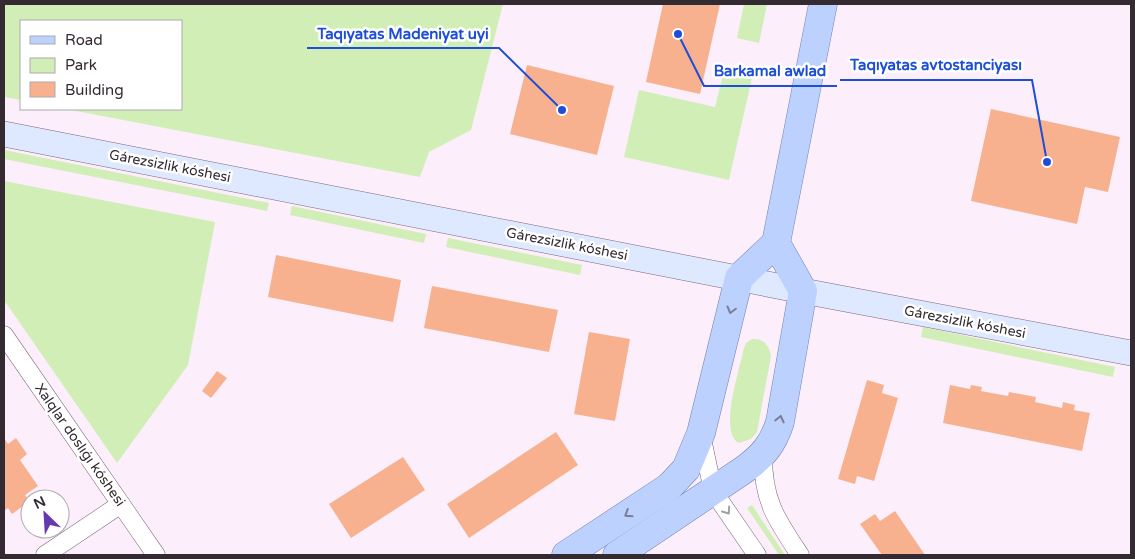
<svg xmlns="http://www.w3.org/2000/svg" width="1135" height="559" font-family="'Varela Round',sans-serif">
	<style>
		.green { fill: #d1eeb7 }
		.building { fill: #f7b18f }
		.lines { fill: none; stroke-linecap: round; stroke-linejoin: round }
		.street-casing { stroke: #7d687a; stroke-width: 19 }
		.secondary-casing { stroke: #7d687a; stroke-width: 26 }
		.primary-casing { stroke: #6f82b6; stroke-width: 29 }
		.street { stroke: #fff; stroke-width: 18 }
		.secondary { stroke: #dee8fe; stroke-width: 25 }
		.primary { stroke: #bcd1fe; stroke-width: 28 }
		.oneway { stroke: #787e98 }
		.oneway2 { stroke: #a39fa3 }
		.labels { text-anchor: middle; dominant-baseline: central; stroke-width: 5; stroke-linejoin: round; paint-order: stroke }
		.street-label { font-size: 14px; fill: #332a32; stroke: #fff }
		.leader { fill: none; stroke: #1d4ed8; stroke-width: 2 }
		.callout-dot { fill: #1d4ed8; stroke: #fff; stroke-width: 2 }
		.callout-label { font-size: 15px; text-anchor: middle; font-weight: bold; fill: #1d4ed8; stroke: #fff; stroke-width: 5; stroke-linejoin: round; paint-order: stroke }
	</style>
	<rect width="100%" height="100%" fill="#fceefb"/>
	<g class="green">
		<path d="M4,4h499l-32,126 -42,22 -9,25 -354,-68h115v-88h-160v79l-17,-3z"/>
		<path d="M744,4h23l-8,39 -22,-5z"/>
		<path d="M725,67l28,6 -24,107 -105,-23 15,-67 76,17z"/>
		<path d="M4,150l265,53 -2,8 -263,-52z"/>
		<path d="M4,181l211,41 -27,143 -71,98 -113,-163z"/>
		<path d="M292,206l134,28 -2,9 -134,-28z"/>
		<path d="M448,238l134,27 -2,10 -134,-28z"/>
		<path d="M923,327l192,40 -2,10 -192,-40z"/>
		<path d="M752,339c12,-1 17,7 19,17l-14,76 -6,7 -12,4c-21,-10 1,-75 5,-95l2,-5z"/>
		<path d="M752,505l33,50h-6l-32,-47z"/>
	</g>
	<g class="building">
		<path d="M663,4h57l-20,90 -54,-12z"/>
		<path d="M527,65l87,21 -17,69 -87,-21z"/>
		<path d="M991,109l129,28 -12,55 -23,-5 -8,37 -106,-23z"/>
		<path d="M276,255l125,25 -8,42 -125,-25z"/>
		<path d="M432,286l126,24 -9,42 -125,-24z"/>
		<path d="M589,332l41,7 -15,82 -41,-7z"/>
		<path d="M217,371l10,7 -16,20 -9,-7z"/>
		<path d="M867,380l17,5 -2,8 16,5 -24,83 -17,-5 -2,8 -17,-5z"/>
		<path d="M950,385l20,4 1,-4 11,2 -1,4 27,5 1,-4 27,5 -1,5 27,6 1,-6 12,3 -1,5 16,3 -8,38 -139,-28z"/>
		<path d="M556,432l22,33 -109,73 -22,-34z"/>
		<path d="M4,438l4,6 8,-6 11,16 -7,6 18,26 -13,9 5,6 -18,13 -4,-6 -4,3z"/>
		<path d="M403,457l22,33 -74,48 -22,-34z"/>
		<path d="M895,511l30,44h-43l-22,-31 15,-10 5,7z"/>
	</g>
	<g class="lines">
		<g class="street-casing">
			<g id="street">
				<path d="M4,335l152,220"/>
				<path d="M701,434l12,57 44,64"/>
				<path d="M763,456c0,45 13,63 37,99"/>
				<path d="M45,555l76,-51"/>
			</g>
		</g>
		<g class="secondary-casing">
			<path id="secondary" d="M4,134l799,157 328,62"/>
		</g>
		<g class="primary-casing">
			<g id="primary">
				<path d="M776,243l47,-239"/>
				<path d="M566,555l103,-68 17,-18 15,-36 38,-155 37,-35"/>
				<path d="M617,555l128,-86c18,-13 28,-25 35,-47l23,-131 -27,-48"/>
			</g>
		</g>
		<use href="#street" class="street"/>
		<use href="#secondary" class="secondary"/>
		<use href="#primary" class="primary"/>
	</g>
	<defs><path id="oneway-chevron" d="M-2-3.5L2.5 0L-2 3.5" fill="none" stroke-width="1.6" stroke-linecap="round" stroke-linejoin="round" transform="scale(1.25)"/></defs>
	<g class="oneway">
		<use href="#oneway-chevron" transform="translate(731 310) rotate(105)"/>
		<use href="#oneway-chevron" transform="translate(780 419) rotate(-77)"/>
		<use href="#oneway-chevron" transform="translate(628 514) rotate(147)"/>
	</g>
	<use class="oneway2" href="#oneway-chevron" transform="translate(727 511) rotate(55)"/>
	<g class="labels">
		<g class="street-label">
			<text transform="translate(170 166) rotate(11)">Gárezsizlik kóshesi</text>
			<text transform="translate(567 244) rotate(11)">Gárezsizlik kóshesi</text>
			<text transform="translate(965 322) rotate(11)">Gárezsizlik kóshesi</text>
			<text transform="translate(80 445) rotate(55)">Xalqlar doslıǵı kóshesi</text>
		</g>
	</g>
	<path class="leader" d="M562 110L499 48H307M1047 162L1032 80H840M678 34L704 86H837"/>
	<g class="callout-dot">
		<circle cx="562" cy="110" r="5"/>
		<circle cx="1047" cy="162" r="5"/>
		<circle cx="678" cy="34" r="5"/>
	</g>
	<g class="callout-label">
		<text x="403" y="39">Taqıyatas Madeniyat uyi</text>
		<text x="936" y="70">Taqıyatas avtostanciyası</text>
		<text x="770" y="76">Barkamal awlad</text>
	</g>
	<rect width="1135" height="559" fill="none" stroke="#332a32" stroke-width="10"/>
	<rect x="20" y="20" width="162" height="90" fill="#ffffff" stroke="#adaaad"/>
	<rect x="30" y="36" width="25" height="8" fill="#bcd1fe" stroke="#adaaad"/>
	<text x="65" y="45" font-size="15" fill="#332a32">Road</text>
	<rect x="30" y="58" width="25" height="15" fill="#d1eeb7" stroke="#adaaad"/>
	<text x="65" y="70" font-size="15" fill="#332a32">Park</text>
	<rect x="30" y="82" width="25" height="15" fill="#f7b18f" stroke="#adaaad"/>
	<text x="65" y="95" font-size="15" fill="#332a32">Building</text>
	<g transform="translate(45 514) rotate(335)"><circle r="24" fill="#ffffff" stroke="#adaaad"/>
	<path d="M0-4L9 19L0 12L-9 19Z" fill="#6639b1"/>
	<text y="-8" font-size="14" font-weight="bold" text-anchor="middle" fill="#332a32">N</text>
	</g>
</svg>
